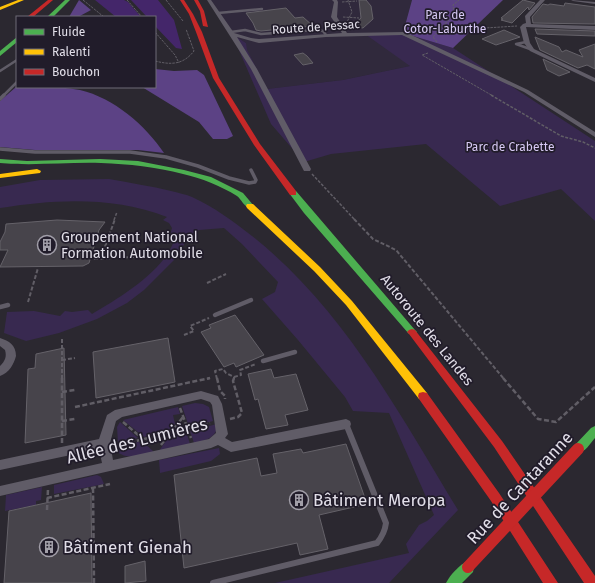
<svg xmlns="http://www.w3.org/2000/svg" width="595" height="583" font-family="'Fira Sans',sans-serif">
	<style>
		.built { fill: #30293c }
		.green { fill: #382950 }
		.forest { fill: #5c4285 }
		.water { fill: #44266a }
		.building { fill: #47444b; stroke: #656269 }
		.lines { fill: none; stroke-linecap: round; stroke-linejoin: round }
		.path-far3 { stroke: #615e66; stroke-width: 1; stroke-dasharray: 2.5 1; stroke-linecap: butt }
		.path-far2 { stroke: #615e66; stroke-width: 1.5; stroke-dasharray: 3 1.5; stroke-linecap: butt }
		.path-far1 { stroke: #615e66; stroke-width: 2; stroke-dasharray: 4 2; stroke-linecap: butt }
		.path { stroke: #615e66; stroke-width: 2.5; stroke-dasharray: 5 2.5; stroke-linecap: butt }
		.lane-far3 { stroke: #605c67; stroke-width: 2.5 }
		.lane-far2 { stroke: #605c67; stroke-width: 3.5 }
		.lane-far1 { stroke: #605c67; stroke-width: 4.5 }
		.lane { stroke: #605c67; stroke-width: 6 }
		.street { fill: #605c67; fill-rule: evenodd }
		.fast { fill: #4caf50; fill-rule: evenodd }
		.slow { fill: #ffc107; fill-rule: evenodd }
		.jam { fill: #c62828; fill-rule: evenodd }
		.jam-bridge { stroke: #c62828; stroke-width: 12 }
		.labels { text-anchor: middle; dominant-baseline: central; stroke-width: 3.5; stroke-linejoin: round; paint-order: stroke }
		.far-park-label { font-size: 12px; fill: #d7c9f4; stroke: #211c2a }
		.far-street-label { font-size: 12px; fill: #e1dee8; stroke: #211c2a }
		.poi-label { font-size: 14px; fill: #e1dee8; stroke: #211c2a; text-anchor: start }
		.street-label { font-size: 14px; fill: #e1dee8; stroke: #211c2a }
		.near-street-label { font-size: 17px; fill: #e1dee8; stroke: #211c2a }
		.near-poi-label { font-size: 17px; fill: #e1dee8; stroke: #211c2a; text-anchor: start }
	</style>
	<rect width="100%" height="100%" fill="#2b2830"/>
	<path class="built" d="M209,0h203l-9,33 7,33 -67,14 -76,9 -21,-39v-7l-14,-9z"/>
	<g class="green">
		<path d="M403,33l50,15 142,93v80l-34,-32 -61,17 -74,-62 -95,10 -27,8 -33,-38 -39,-90 14,9 1,7 20,39 76,-9 67,-14 -45,-32z"/>
		<path d="M109,179c21,4 42,7 62,12 7,2 14,3 21,6 22,10 41,24 60,39 91,72 147,177 206,274l-69,73h-114l134,-30 -3,-9 13,-19 8,-4 7,-6 -45,-102 -36,-2 -8,-14 -47,-57 -36,-41 13,-7 3,-10 -36,-38 -18,-16 -25,2 -11,8 -13,21 -31,31 -17,13 -30,16 -38,14 -33,8 -22,-8 3,-21 27,-1 26,5 5,-5 7,1 16,-2 4,4c27,-16 71,-42 82,-73l-5,-1 3,-12 -3,-5 -6,-3 4,-3c-53,-21 -112,-18 -167,-9v-21l40,-7z"/>
		<path d="M195,403l8,1 6,3 4,14 -24,6 -7,-21z"/>
		<path d="M178,407l2,7 -7,1 2,9c-7,9 -21,10 -31,13l-21,-17z"/>
		<path d="M120,422l18,16 -20,5 -1,-16z"/>
		<path d="M217,424c1,13 -12,17 -23,19l-4,-12z"/>
		<path d="M186,431l4,13 -31,7 11,-16z"/>
		<path d="M142,441l12,11c-14,3 -30,10 -40,-4z"/>
		<path d="M219,448l1,6 -9,7 -51,12 -1,-13z"/>
		<path d="M97,475l4,2 3,7 -50,10v-9z"/>
		<path d="M42,487l-1,13 -5,1v4l-31,6 1,-16z"/>
	</g>
	<g class="forest">
		<path d="M79,0l12,10 -13,7h-9z"/>
		<path d="M412,0h91l-50,48 -50,-15z"/>
		<path d="M155,69l19,2 23,-1 7,5 29,61 -6,3h-14l-14,-17 -57,-35h13z"/>
		<path d="M16,87c21,-1 44,-1 64,3 34,8 65,35 84,63l-26,-3h-103l-35,-3v-46z"/>
	</g>
	<g class="water">
		<path d="M95,0h29l4,2 13,15h-25z"/>
		<path d="M131,0h27l16,20 8,29 -6,-1 -21,-22v-9h-8z"/>
	</g>
	<g class="building">
		<path d="M359,0h7l5,6 2,13 -10,9 -11,-2 9,-8z"/>
		<path d="M523,0l12,3 -6,7 -1,-3 -16,16 -11,-3 2,-1 -2,-1z"/>
		<path d="M565,3l30,4v17l-62,-1 -1,-6 11,-13 5,1 2,-1 14,2z"/>
		<path d="M286,8l9,10 8,-1 10,9 -52,5 -5,-1 -3,-7 -7,-10z"/>
		<path d="M535,29l60,2v5l-58,-2z"/>
		<path d="M504,30l16,7 -24,8 -14,-6z"/>
		<path d="M535,37l24,10 3,5 4,-2 17,7 -4,-7 16,-6v25l-8,-4 -9,3 -38,-18z"/>
		<path d="M303,53l4,3 6,7 -10,2 -9,-10z"/>
		<path d="M543,59l27,13 -11,4 -12,-6z"/>
		<path d="M57,220l48,2 -6,8 -10,33 -6,3 -83,1 8,-17h-8v-8l5,-10 1,-8z"/>
		<path d="M235,315l29,40 -28,12 -2,-4 -10,4 -23,-35 10,-4 -2,-3z"/>
		<path d="M168,338l7,44 -79,16 -3,-46z"/>
		<path d="M64,348l2,87 -41,8 3,-74 7,-1 1,-14z"/>
		<path d="M271,369l3,9 22,-4 12,36 -23,5 3,10 -22,4 -8,-30 -3,1 -7,-26z"/>
		<path d="M346,444l21,60 -48,11 9,34 -28,6 -3,-12 -113,25 -10,-93 83,-17 4,18 16,-3 -4,-19 28,-5 2,4z"/>
		<path d="M91,493l1,90h-88l5,-72z"/>
		<path d="M145,561l1,20 -21,2v-17z"/>
	</g>
	<g class="lines">
		<g class="path-far3">
			<path d="M83,0l21,17"/>
			<path d="M127,0l15,17"/>
			<path d="M166,0l17,21"/>
			<path d="M342,2l15,-1"/>
			<path d="M343,17l16,1"/>
			<path d="M346,24l6,-12 -4,-12"/>
			<path d="M438,31l79,-5"/>
			<path d="M155,32l20,23 4,8"/>
			<path d="M437,42l-4,-5 21,-23 -1,-9 6,-5"/>
			<path d="M428,53l-6,2 71,41"/>
			<path d="M155,61c16,4 28,4 39,-10l-8,-22"/>
		</g>
		<g class="path-far2">
			<path d="M491,95l70,41 22,6 12,6"/>
			<path d="M312,174l43,46"/>
			<path d="M114,220l3,-8"/>
		</g>
		<g class="path-far1">
			<path d="M354,219l19,20 23,11 108,129"/>
			<path d="M101,258l14,-39"/>
			<path d="M94,259l59,-3"/>
			<path d="M207,283l19,-9"/>
			<path d="M28,302l10,-34"/>
			<path d="M184,335l10,-4 -4,-5 19,-8"/>
			<path d="M62,339v40"/>
			<path d="M62,360l13,-2"/>
			<path d="M234,377l7,-2 -1,-5 16,-6"/>
			<path d="M207,379l3,-1"/>
			<path d="M217,379l-2,-8 8,-2 3,4 8,4v2"/>
		</g>
		<g class="path">
			<path d="M62,378v65"/>
			<path d="M217,378l3,13 5,5v3"/>
			<path d="M503,378l35,41 18,3 39,-35"/>
			<path d="M62,392l13,-2"/>
			<path d="M75,407l135,-29"/>
			<path d="M180,408l11,30"/>
			<path d="M230,419l8,-2 4,-4 -9,-32 1,-3"/>
			<path d="M62,421l13,-2"/>
			<path d="M123,422l28,24"/>
			<path d="M161,445l22,-28"/>
			<path d="M115,446l95,-23"/>
			<path d="M93,488l1,95"/>
			<path d="M47,498l63,-14"/>
			<path d="M47,510l1,-21"/>
		</g>
		<g class="lane-far3">
			<path d="M218,13l44,-4"/>
			<path d="M231,32l14,-2 16,4 55,-4 7,1 3,4"/>
			<path d="M526,42l-10,2 14,5"/>
			<path d="M0,71l17,-11"/>
			<path d="M3,96l14,-14"/>
		</g>
		<g class="lane-far2">
			<path d="M0,99l4,-4"/>
			<path d="M0,149l35,3h95l36,5 32,9 31,12 20,5 6,-1 1,-2 -5,-10"/>
		</g>
		<g class="lane-far1">
			<path d="M0,307l8,-2"/>
			<path d="M215,315l36,-15"/>
			<path d="M263,361l32,-9"/>
		</g>
		<path class="lane" d="M213,583l164,-40c5,-6 8,-12 9,-20l-40,-99"/>
		<g class="street">
			<path d="M207,0h4l23,33 17,5 8,1 83,-6 -11,-16 3,-15 -2,-2h5l1,2 -1,15 10,16 58,-1 123,58 67,42v5l-71,-45 -122,-57 -76,2 -67,6 -22,-6 20,32 54,100 -1,2h-6l-53,-102z"/>
			<path d="M540,0h5l-15,17 1,7 64,2v4l-69,-3 4,16 4,6 61,29v4l-65,-31 -6,-8 -4,-16 3,-3 3,-1 -1,-7z"/>
			<path d="M571,0l24,2v2l-22,-3z"/>
			<path d="M0,338c9,3 16,7 16,18 -2,8 -7,17 -16,20v-10c5,-5 7,-9 5,-16l-5,-4z"/>
			<path d="M201,391l17,5 4,8 6,30 -3,4 7,4 114,-23 4,2 1,3 -1,3 -4,2 -115,23 -13,-7 -7,3 -211,48v-10l102,-23 -3,-14 -99,21v-10l99,-21 8,-24 8,-5zM201,399l9,3 2,3 4,28 -7,6 -96,21 -3,-17 6,-22 6,-4z"/>
		</g>
		<g class="fast">
			<path d="M65,0h5l-17,17h-6z"/>
			<path d="M17,37v5l-17,14v-5z"/>
			<path d="M0,159l27,2 73,-2 38,2 46,9 27,7 32,16 11,13 -4,2c-6,-1 -8,-8 -13,-12 -16,-10 -36,-18 -54,-22 -27,-7 -54,-10 -82,-11 -34,-1 -67,3 -101,0z"/>
			<path d="M290,191h6l119,139 2,2 -2,2h-6l-105,-121 -15,-20z"/>
			<path d="M595,426v12c-6,7 -12,18 -21,14l-2,-3 2,-3 17,-18z"/>
			<path d="M468,561l5,1 1,5 -1,5 -11,11h-16c4,-8 14,-19 22,-22z"/>
		</g>
		<g class="slow">
			<path d="M18,0h6l-24,10v-3z"/>
			<path d="M37,169l4,2 -1,2 -40,5v-4z"/>
			<path d="M247,204h6l67,63 32,34 75,92 1,3 -1,3 -4,1 -4,-1 -73,-94 -32,-34 -67,-63 -1,-2z"/>
		</g>
		<g class="jam">
			<path d="M48,0h5l-20,17h-6z"/>
			<path d="M180,0h4l9,14 9,18 17,46 41,66 36,47v4h-6l-36,-50 -41,-67 -17,-46 -7,-18z"/>
			<path d="M194,0h4l6,11 4,16 -5,-1 -3,-15z"/>
			<path d="M412,329l3,1 87,111 93,135v7h-11l-90,-136 -85,-113 -2,-2 2,-2z"/>
			<path d="M423,392l4,1 72,100 59,90h-15l-52,-82 -72,-102 -1,-3 1,-3z"/>
		</g>
		<path class="jam-bridge" d="M468,567l110,-118"/>
	</g>
	<defs>
		<g id="building-ring" transform="scale(1)"><circle r="9.5" fill="#211c2a" stroke="#a19ea8" stroke-width="1.5"/><path d="M-4-6H4V6H1V3H-1V6H-4ZM-2.5-4.3h1.7v1.8h-1.7ZM.8-4.3h1.7v1.8H.8ZM-2.5-1h1.7V.8h-1.7ZM.8-1h1.7V.8H.8Z" fill="#a19ea8"/></g>
	</defs>
	<g fill-rule="evenodd">
		<use href="#building-ring" x="47" y="245"/>
		<use href="#building-ring" x="299" y="500"/>
		<use href="#building-ring" x="49" y="547"/>
	</g>
	<g class="labels">
		<g class="far-park-label">
			<text x="445" y="15">Parc de<tspan x="445" dy="14">Cotor-Laburthe</tspan></text>
			<text x="510" y="147">Parc de Crabette</text>
		</g>
		<g class="far-street-label">
			<text transform="translate(316 27) rotate(-4)">Route de Pessac</text>
		</g>
		<g class="poi-label">
			<text x="61" y="237">Groupement National<tspan x="61" dy="16">Formation Automobile</tspan></text>
		</g>
		<g class="street-label">
			<text transform="translate(427 330) rotate(51)">Autoroute des Landes</text>
		</g>
		<g class="near-street-label">
			<text transform="translate(137 441) rotate(-14)">Allée des Lumières</text>
			<text transform="translate(520 488) rotate(-47)">Rue de Cantaranne</text>
		</g>
		<g class="near-poi-label">
			<text x="313" y="500">Bâtiment Meropa</text>
			<text x="63" y="547">Bâtiment Gienah</text>
		</g>
	</g>
	<rect x="16" y="16" width="140" height="72" fill="#211c2a" stroke="#6e6a76"/>
	<rect x="24" y="29" width="20" height="6" fill="#4caf50" stroke="#6e6a76"/>
	<text x="52" y="36" font-size="12" fill="#e1dee8">Fluide</text>
	<rect x="24" y="49" width="20" height="6" fill="#ffc107" stroke="#6e6a76"/>
	<text x="52" y="56" font-size="12" fill="#e1dee8">Ralenti</text>
	<rect x="24" y="69" width="20" height="6" fill="#c62828" stroke="#6e6a76"/>
	<text x="52" y="76" font-size="12" fill="#e1dee8">Bouchon</text>
</svg>
